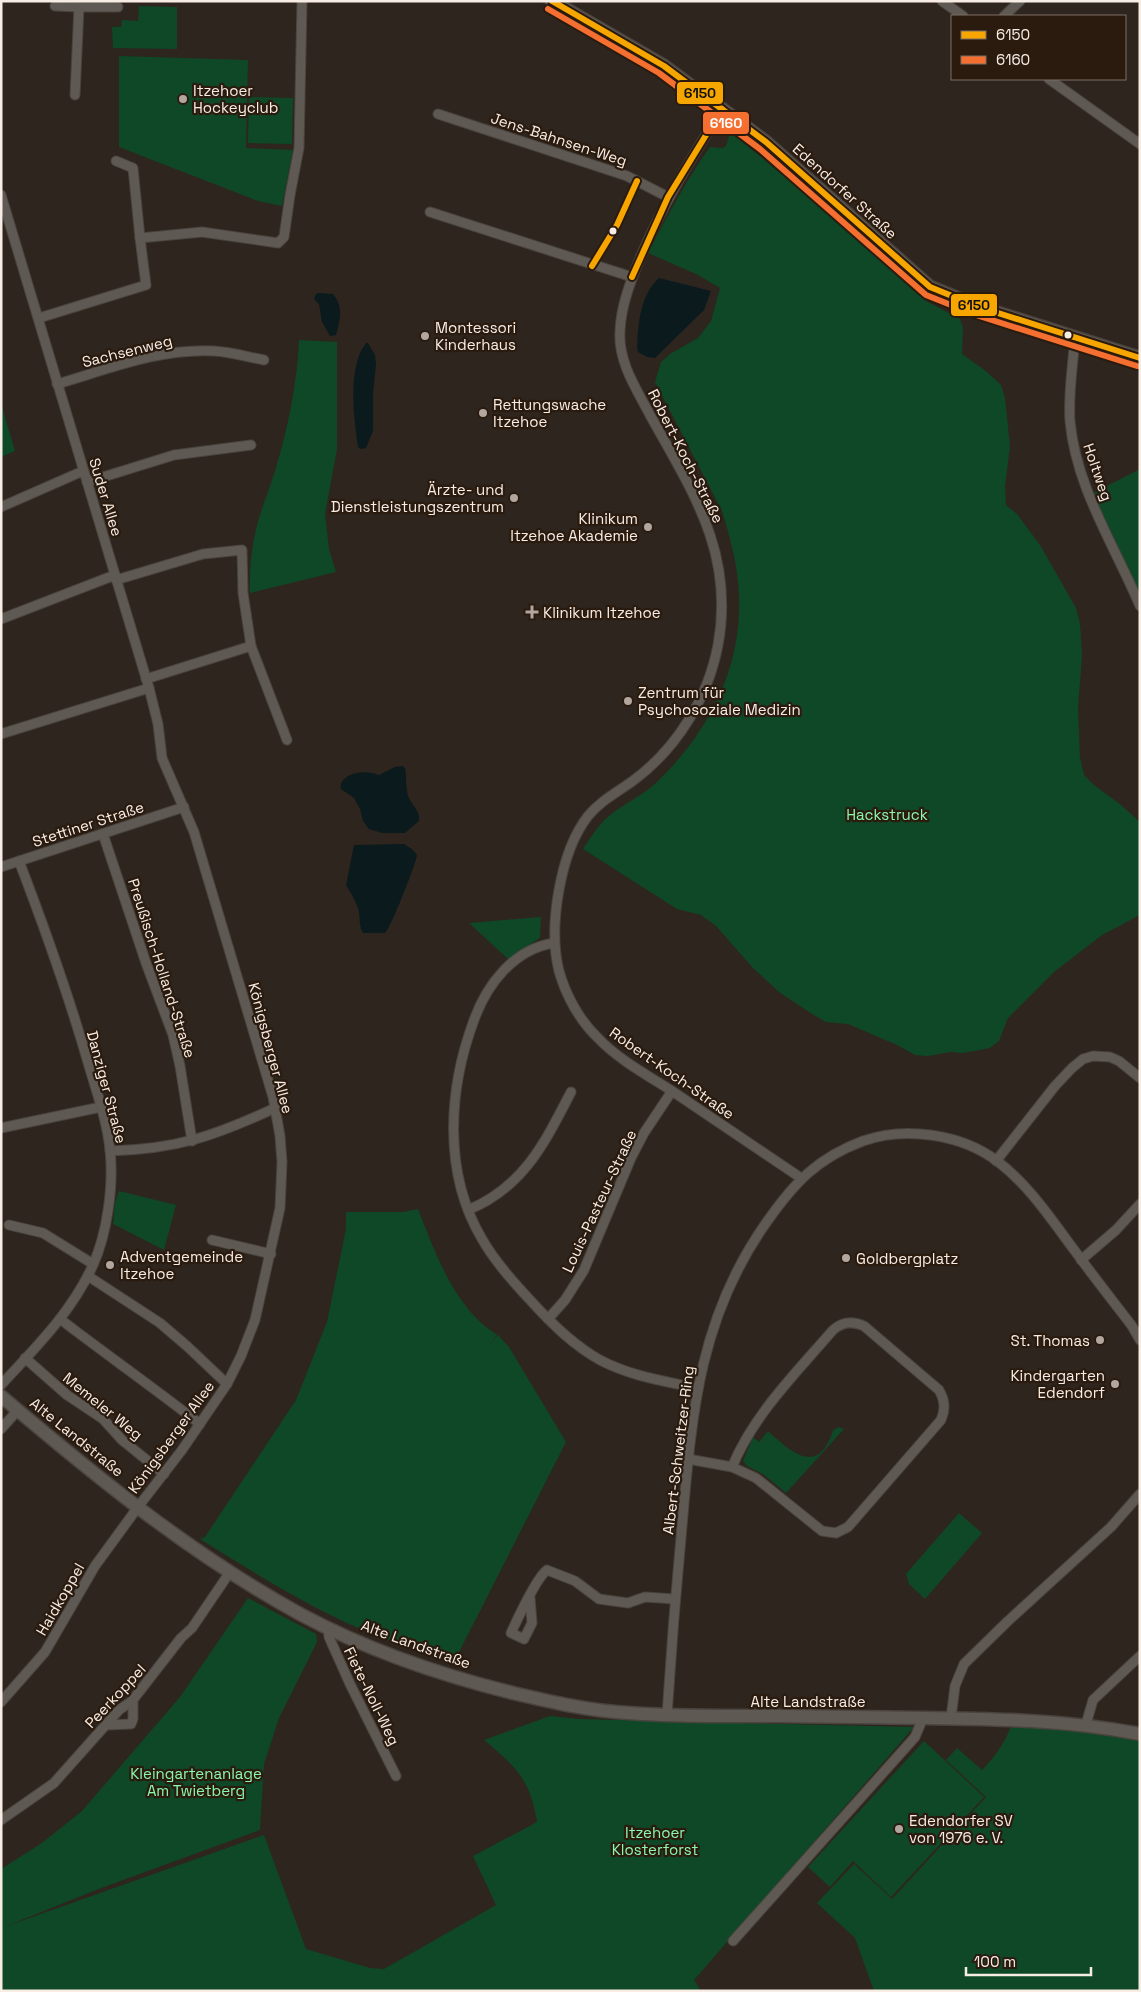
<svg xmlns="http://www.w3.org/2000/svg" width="1141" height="1992" font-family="'Space Grotesk',sans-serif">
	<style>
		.green { fill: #0e4827 }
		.water { fill: #0b1a1c }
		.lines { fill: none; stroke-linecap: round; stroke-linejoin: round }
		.street-casing { stroke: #4a433e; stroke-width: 11 }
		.secondary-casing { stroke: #4a433e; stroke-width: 15 }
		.street { stroke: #5f5954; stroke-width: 9 }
		.secondary { stroke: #5f5954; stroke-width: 12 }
		.bus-1-casing { stroke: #2a1b0e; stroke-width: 10 }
		.bus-2-casing { stroke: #2a1b0e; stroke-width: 10 }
		.bus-1 { stroke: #f7a600; stroke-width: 6 }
		.bus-2 { stroke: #f46f30; stroke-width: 6 }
		.poi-dot { fill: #b1a79f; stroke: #2a1b0e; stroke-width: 2 }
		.bus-dot { fill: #f8ede5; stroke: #2a1b0e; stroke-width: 2 }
		.labels { text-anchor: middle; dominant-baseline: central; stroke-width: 4.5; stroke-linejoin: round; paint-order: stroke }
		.poi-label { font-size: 15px; fill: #f8ede5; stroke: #2a1b0e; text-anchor: start }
		.street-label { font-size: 15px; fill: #f8ede5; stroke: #2a1b0e }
		.park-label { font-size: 15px; fill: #8af9ae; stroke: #2a1b0e }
		.line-badge { stroke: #2a1b0e; stroke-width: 2 }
		.badge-label { font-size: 14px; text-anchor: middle; font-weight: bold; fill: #fff }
		.pale-badge-label { font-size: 14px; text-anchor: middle; font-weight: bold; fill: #111 }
	</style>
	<rect width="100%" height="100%" fill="#2e251e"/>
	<g class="green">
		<path d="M139,6l38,1v42l-64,-1 -1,-21h9l1,-7 16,1z"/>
		<path d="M119,56l129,4 -2,88 47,2 -11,56 -24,-5 -139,-54z"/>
		<path d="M249,97l44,1 -1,46 -44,-1z"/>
		<path d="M730,132l121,98 75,71 34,18 3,9 -1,26 25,18 14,13 4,13 5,48 -5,40 1,19 11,9 23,31 36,63 4,16 2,32 -4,52 2,49 4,18 10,10 27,20 19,17v93l-38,20 -48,37 -46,46 -9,23 -9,7 -27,5 -12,-1 -23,4 -13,-1 -18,-10 -49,-21 -22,-2 -14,-8 -33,-22 -27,-25 -36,-41 -15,-11 -24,-6 -94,-60c8,-12 15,-24 26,-33 16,-13 35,-21 50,-36 54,-53 87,-121 79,-198 -2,-24 -9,-48 -16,-71l-67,-129 6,-20 9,-8 28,-16 13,-17 9,-33 -24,-14 -48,-21c19,-36 38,-73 62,-106l13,1 3,-2z"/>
		<path d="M299,340l38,2v107l-12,65 4,35 7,23 -86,21c-1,-26 2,-51 9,-75 5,-16 11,-31 16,-47 13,-43 22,-87 24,-131z"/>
		<path d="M1,403l14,48 -14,6z"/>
		<path d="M1140,469v126l-47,-102z"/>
		<path d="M541,917l-1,21 -32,21 -39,-36z"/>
		<path d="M119,1191l57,14 -12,45 -51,-26 2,-21z"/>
		<path d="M418,1209c15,38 29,78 58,109 6,6 14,12 21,17l-10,13 11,-13 11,12 57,95 -109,214c-27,-7 -56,-11 -82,-21 -62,-25 -119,-61 -175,-96l5,-2 91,-137 31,-78 19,-93v-17h57z"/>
		<path d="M839,1427l5,2 -58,64 -23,-19 -16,-8 -4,-5 10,-24 6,5 9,-11c25,23 51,45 65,-1z"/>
		<path d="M959,1513l23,20 -57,66 -16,-15 -3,-10z"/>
		<path d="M248,1598l68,36 1,8 -38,76 -15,46 -4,66 -156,57 -100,40 260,-92 42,114 64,19 14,1 112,-64 -23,-49 64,-34c-7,-43 -21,-55 -53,-82l66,-24 28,3 336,8 -220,253 7,11h-700v-122l41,-26 40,-32 98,-114z"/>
		<path d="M1012,1722l128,17v252h-266l-19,-53 -38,-35 37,-39 38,35 94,-102 -40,-37 11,-12 25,22c13,-14 25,-29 30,-48z"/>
		<path d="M924,1741l60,56 -93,100 -38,-36 -23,26 -22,-20z"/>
	</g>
	<g class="water">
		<path d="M659,278l52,13 -7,19 -49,48 -8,-1 -9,-5 -1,-4c1,-24 3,-53 22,-70z"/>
		<path d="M319,293l14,1c11,13 7,27 3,41l-6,1 -8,-14 -3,-18 -5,-5 2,-5z"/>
		<path d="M366,343h2l7,12 1,9 -3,30v37l-7,17 -5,1 -3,-2c-4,-29 -9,-67 2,-94 1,-4 5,-7 6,-10z"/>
		<path d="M403,766l2,2c2,9 0,21 4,30 4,9 11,12 10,23l-14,12h-23l-13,-4 -6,-8 -3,-12 -6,-11 -13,-9c-3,-14 20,-19 31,-16 3,0 5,2 7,2l16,-8z"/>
		<path d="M404,844l8,5 5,6c-1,9 -27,75 -32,78h-22c-4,-7 -3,-13 -4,-21 -2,-10 -8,-18 -13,-27l8,-40z"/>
	</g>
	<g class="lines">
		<g class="street-casing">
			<g id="street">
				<path d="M942,1l21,15"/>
				<path d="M55,6l24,1"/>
				<path d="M1004,16l16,-15"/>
				<path d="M1049,79l91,65"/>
				<path d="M75,95l4,-88h39"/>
				<path d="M722,109c-30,48 -59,95 -81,147 -10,24 -20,49 -21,75 -2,31 16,57 30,84 42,76 85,138 68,230 -10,53 -41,103 -84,135 -16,12 -33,20 -46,36 -28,36 -40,111 -29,155 7,25 21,50 39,67 21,22 49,37 74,53 43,29 86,58 129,87"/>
				<path d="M438,114l189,62 41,21"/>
				<path d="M116,161l17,7 7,70"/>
				<path d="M1,195l148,493 9,36 4,34 32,74 79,265 7,39 2,26 -2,46 -25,112 -14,36 -14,28 -45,66 -44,57 -43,59 -50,86 -44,50"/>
				<path d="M430,212l202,65"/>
				<path d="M39,318l107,-33 -6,-47 62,-6 76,11 6,-6 6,-42 9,-47 3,-147"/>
				<path d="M1075,337c-2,28 -7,56 -5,84 6,67 45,125 70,185"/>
				<path d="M57,384c52,-15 103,-36 157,-33 17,1 34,6 50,9"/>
				<path d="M87,482l87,-27 77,-10"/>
				<path d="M1,507l82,-36"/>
				<path d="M116,580l87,-26 39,-4 1,43 8,53 36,94"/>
				<path d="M1,619l114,-44"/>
				<path d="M146,679l105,-33"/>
				<path d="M1,734l148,-46"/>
				<path d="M103,834l43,129 27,72 7,31 12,75"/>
				<path d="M1,867l183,-60"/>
				<path d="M554,943c-40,6 -67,41 -80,77 -26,70 -31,153 8,219 13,23 31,43 49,62 20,22 42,44 69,59 30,16 64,21 97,28"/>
				<path d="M1,1128l100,-21"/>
				<path d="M110,1151c67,-2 105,-15 165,-43"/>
				<path d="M996,1161l59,-75 17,-18 11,-9 10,-3 17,1 9,4 21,17"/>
				<path d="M468,1210c56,-23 77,-68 103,-118"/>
				<path d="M9,1225l34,8 50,31"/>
				<path d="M212,1240l59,14"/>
				<path d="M1081,1260l35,-30 24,-26"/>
				<path d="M88,1276l72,47 28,24 39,37"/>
				<path d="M60,1319c47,36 94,69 140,105"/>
				<path d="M548,1319l17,-19 19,-30 47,-112 13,-25 28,-42"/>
				<path d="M25,1358l42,37 36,24 19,21 42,34"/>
				<path d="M1,1385c34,-37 71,-73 92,-120 14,-31 21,-80 17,-115 -3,-29 -13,-57 -21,-84 -20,-70 -44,-137 -70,-205"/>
				<path d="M1,1429l17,-19"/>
				<path d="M688,1459l44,8 24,11 66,53 14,2 12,-6 93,-107c5,-11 4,-20 -2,-30l-75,-64c-11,-5 -22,-4 -31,4 -37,43 -79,84 -101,137"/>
				<path d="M530,1598l2,25 -8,16 -13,-6c7,-15 25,-55 36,-63l28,11 24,18 29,4 17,-6 30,2"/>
				<path d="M328,1627l1,10 21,47 46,92"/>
				<path d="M667,1715c4,-63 9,-126 15,-189 10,-113 17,-208 84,-303 28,-40 51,-65 97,-82 42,-15 98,-7 134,20 32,24 54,58 78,90 18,25 38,50 57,75l8,14"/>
				<path d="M951,1718l4,-32 9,-22 44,-43 103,-94 29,-33"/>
				<path d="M1086,1724l7,-24 47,-44"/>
				<path d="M107,1725l24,-1 2,-5v-20"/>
				<path d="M1,1820l53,-37 65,-73 13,-9 49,-63 11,-10 38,-56"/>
				<path d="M733,1941l182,-204 8,-19"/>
			</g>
		</g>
		<g class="secondary-casing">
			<g id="secondary">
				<path d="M552,1l112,65 58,43 44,33 164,145 49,20 161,51"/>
				<path d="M1,1396c94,80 191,159 299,218 67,36 140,61 213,79 38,9 77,18 116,20 49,4 99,3 148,3 49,1 98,1 148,2 73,1 142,2 215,16"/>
			</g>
		</g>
		<use href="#street" class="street"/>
		<use href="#secondary" class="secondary"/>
		<g class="bus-1-casing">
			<g id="bus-1">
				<path d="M552,1l112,65 102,76 164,145 49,20 161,51"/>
				<path d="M592,266l25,-41 20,-44"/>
				<path d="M632,277l36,-80 54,-88"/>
			</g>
		</g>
		<g class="bus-2-casing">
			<path id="bus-2" d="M548,9l111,64 101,76 166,146 50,20 161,51"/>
		</g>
		<use href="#bus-1" class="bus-1"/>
		<use href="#bus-2" class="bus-2"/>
	</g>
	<g class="poi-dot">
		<circle cx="183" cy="99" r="5"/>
		<circle cx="425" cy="336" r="5"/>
		<circle cx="483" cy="413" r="5"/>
		<circle cx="514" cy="498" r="5"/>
		<circle cx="648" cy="527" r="5"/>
		<path d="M529.5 604.5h5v5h5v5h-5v5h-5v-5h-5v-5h5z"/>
		<circle cx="628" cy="701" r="5"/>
		<circle cx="846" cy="1258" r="5"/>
		<circle cx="110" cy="1265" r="5"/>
		<circle cx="1100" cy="1340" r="5"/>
		<circle cx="1115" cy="1384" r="5"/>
		<circle cx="899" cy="1829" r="5"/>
	</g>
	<g class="bus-dot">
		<circle cx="613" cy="231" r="4.5"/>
		<circle cx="1068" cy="335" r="4.5"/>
	</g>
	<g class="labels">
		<g class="poi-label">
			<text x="193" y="90">Itzehoer<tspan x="193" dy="17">Hockeyclub</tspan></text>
			<text x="435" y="327">Montessori<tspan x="435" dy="17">Kinderhaus</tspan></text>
			<text x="493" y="404">Rettungswache<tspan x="493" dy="17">Itzehoe</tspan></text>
			<text x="504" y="489" text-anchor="end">Ärzte- und<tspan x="504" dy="17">Dienstleistungszentrum</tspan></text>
			<text x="638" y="518" text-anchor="end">Klinikum<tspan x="638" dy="17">Itzehoe Akademie</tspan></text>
			<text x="543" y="612">Klinikum Itzehoe</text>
			<text x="638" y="692">Zentrum für<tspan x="638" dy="17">Psychosoziale Medizin</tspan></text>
			<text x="120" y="1256">Adventgemeinde<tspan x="120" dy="17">Itzehoe</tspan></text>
			<text x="856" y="1258">Goldbergplatz</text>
			<text x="1090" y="1340" text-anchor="end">St. Thomas</text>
			<text x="1105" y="1375" text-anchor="end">Kindergarten<tspan x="1105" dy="17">Edendorf</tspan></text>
			<text x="909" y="1820">Edendorfer SV<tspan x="909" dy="17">von 1976 e. V.</tspan></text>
		</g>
		<g class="street-label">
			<text transform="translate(559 139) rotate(18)">Jens-Bahnsen-Weg</text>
			<text transform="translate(845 191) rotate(42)">Edendorfer Straße</text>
			<text transform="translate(127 351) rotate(-14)">Sachsenweg</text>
			<text transform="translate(686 456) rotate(63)">Robert-Koch-Straße</text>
			<text transform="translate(1098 472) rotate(71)">Holtweg</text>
			<text transform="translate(106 497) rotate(73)">Suder Allee</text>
			<text transform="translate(88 824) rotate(-18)">Stettiner Straße</text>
			<text transform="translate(162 968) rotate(72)">Preußisch-Holland-Straße</text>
			<text transform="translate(271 1048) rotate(75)">Königsberger Allee</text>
			<text transform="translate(672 1073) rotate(35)">Robert-Koch-Straße</text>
			<text transform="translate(107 1087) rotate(75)">Danziger Straße</text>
			<text transform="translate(599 1201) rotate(-65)">Louis-Pasteur-Straße</text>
			<text transform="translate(103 1406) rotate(39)">Memeler Weg</text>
			<text transform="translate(77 1437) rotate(39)">Alte Landstraße</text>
			<text transform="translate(171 1437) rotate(-54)">Königsberger Allee</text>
			<text transform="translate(678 1450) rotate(-83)">Albert-Schweitzer-Ring</text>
			<text transform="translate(60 1599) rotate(-60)">Haidkoppel</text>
			<text transform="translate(416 1644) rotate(20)">Alte Landstraße</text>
			<text transform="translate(115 1696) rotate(-47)">Peerkoppel</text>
			<text transform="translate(372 1696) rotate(64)">Fiete-Noll-Weg</text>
			<text x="808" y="1701">Alte Landstraße</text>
		</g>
		<g class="park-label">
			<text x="887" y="814">Hackstruck</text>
			<text x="196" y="1773">Kleingartenanlage<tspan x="196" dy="17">Am Twietberg</tspan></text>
			<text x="655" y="1832">Itzehoer<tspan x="655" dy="17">Klosterforst</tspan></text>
		</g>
	</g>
	<g class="line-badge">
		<rect x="676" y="81" width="48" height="24" rx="5" fill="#f7a600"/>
		<rect x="702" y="111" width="48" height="24" rx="5" fill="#f46f30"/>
		<rect x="950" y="293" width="48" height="24" rx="5" fill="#f7a600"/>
	</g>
	<g class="badge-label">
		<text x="726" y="128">6160</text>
	</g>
	<g class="pale-badge-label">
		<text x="700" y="98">6150</text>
		<text x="974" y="310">6150</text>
	</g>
	<rect width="1141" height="1992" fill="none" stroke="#f8ede5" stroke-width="5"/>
	<rect x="951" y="15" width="175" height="65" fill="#2a1b0e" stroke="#7c6f64"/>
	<rect x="961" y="31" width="25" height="8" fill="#f7a600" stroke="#7c6f64"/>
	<text x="996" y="40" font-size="15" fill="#f8ede5">6150</text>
	<rect x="961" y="56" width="25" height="8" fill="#f46f30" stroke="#7c6f64"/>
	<text x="996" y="65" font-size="15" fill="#f8ede5">6160</text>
	<path d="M966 1967v8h125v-8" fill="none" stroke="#f8ede5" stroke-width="2.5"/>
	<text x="974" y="1967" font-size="15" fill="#f8ede5" stroke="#2a1b0e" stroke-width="4" paint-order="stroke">100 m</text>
</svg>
